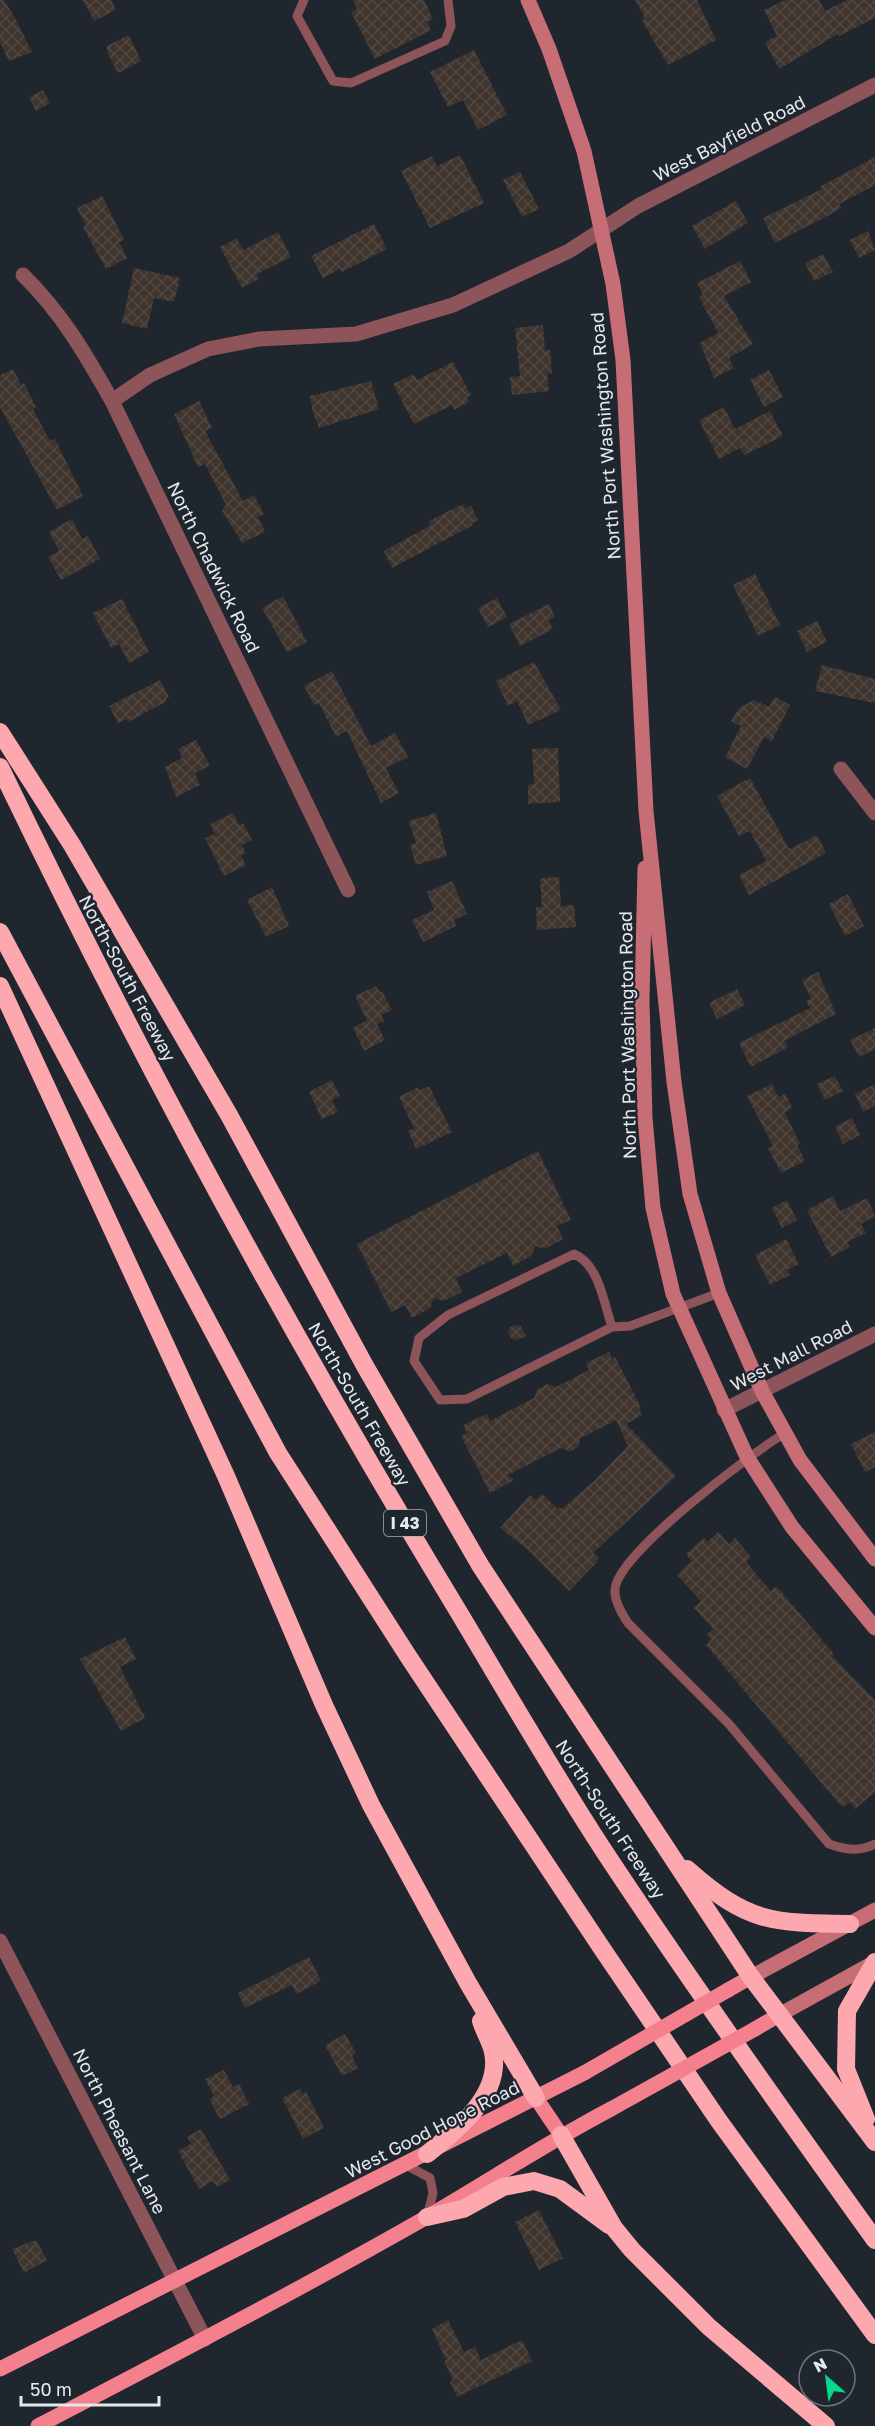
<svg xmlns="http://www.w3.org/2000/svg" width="875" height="2426" font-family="'Golos Text',sans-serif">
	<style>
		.building { fill: url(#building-cross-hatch) }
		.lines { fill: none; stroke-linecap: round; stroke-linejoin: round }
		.service { stroke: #8d5459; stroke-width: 9 }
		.minor { stroke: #8d5459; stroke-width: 15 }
		.secondary { stroke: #c76d76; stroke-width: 15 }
		.primary { stroke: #f4808d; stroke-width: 15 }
		.motorway { stroke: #fca8ae; stroke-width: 18 }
		.primary-bridge { stroke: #f4808d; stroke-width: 15 }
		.labels { text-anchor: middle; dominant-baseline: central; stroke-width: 4.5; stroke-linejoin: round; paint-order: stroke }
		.shield { fill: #1f262e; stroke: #a9aeb4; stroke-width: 1.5 }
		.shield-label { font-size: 16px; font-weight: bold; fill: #e4e9ee }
		.street-label { font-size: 18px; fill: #e4e9ee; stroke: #1f262e }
	</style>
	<defs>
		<pattern id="building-cross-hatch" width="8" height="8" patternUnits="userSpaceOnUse" patternTransform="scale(1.5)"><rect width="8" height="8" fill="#3f342e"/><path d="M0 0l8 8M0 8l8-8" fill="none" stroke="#514842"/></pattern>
	</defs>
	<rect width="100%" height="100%" fill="#1f262e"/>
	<g class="building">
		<path d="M0,0h4l10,16 18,36 -23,9 -9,-19z"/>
		<path d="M83,0h28l5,10 -22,11z"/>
		<path d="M353,0h71l9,19 -6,3 4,8 -56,29 -24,-47 6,-3z"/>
		<path d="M635,0h62l19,40 -48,25 -26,-44 2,-2 -1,-5z"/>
		<path d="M785,0h34l6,11 22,-11h28v18l-36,18 -1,-2 -59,35 -14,-27 12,-6 -13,-26z"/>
		<path d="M129,35l12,26 -23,12 -11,-21v-6z"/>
		<path d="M474,50l33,65 -29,15 -15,-30 -15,7 -18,-35z"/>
		<path d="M43,90l7,13 -14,8 -7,-14z"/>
		<path d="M460,155l24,48 -54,25 -29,-57 31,-15 5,10z"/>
		<path d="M875,157v28l-36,19 2,4 -10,6 -56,29 -12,-25 59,-29 -1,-3z"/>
		<path d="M520,172l19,37 -17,8 -19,-37z"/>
		<path d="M102,196l22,44 -5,2 8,16 -21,11 -23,-42 3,-2 -9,-17z"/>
		<path d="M736,201l12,22 -43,26 -13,-23z"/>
		<path d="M374,224l13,25 -45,23 -2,-3 -17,9 -12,-22z"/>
		<path d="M868,231l7,19 -16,8 -9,-18z"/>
		<path d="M278,232l13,25 -34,17 2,5 -17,9 -22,-41 17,-9 6,12z"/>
		<path d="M823,254l10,18 -19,9 -9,-18z"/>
		<path d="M740,261l11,21 -27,14 29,48 -24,14 5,10 -20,10 -14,-35 18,-10 -19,-36 4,-2 -6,-12z"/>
		<path d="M134,268l46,10 -6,24 -20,-4 -7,31 -25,-6z"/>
		<path d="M543,325l2,25h5l2,23 -5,1 2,17 -37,4 -2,-18 10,-1 -5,-48z"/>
		<path d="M453,362l18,33 -4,2 2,5 -15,8 -2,-5 -38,19 -21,-40 21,-10 3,6z"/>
		<path d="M13,369l8,16 3,-2 12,24 -3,2 17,32 5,-2 28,57 -26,14 -57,-103v-32z"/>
		<path d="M769,370l14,27 -19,10 -14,-27z"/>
		<path d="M371,381l8,28 -60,19 -6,-15 -3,-17z"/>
		<path d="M199,401l13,27 -7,3 38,70 11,-6 10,19 -6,3 7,15 -23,11 -20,-32 4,-6 -21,-41 -7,3 -24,-53z"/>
		<path d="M724,407l11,22 35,-18 13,25 -39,19 -4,-7 -21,11 -20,-39z"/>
		<path d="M463,504l2,5 6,-3 7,14 -6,3 1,2 -81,43 -8,-17 47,-26 -2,-4z"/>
		<path d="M72,519l10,20 6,-3 12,23 -39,21 -13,-23 11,-6 -10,-19z"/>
		<path d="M755,574l25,51 -22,11 -25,-51z"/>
		<path d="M283,596l24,46 -20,10 -25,-44z"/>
		<path d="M497,598l10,19 -19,10 -10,-19z"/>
		<path d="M122,599l27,53 -20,11 -10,-19 -8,4 -18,-35z"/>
		<path d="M549,604l6,13 -7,3 5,9 -33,17 -11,-22z"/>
		<path d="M817,621l10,21 -20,10 -10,-21z"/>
		<path d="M534,662l27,48 -33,15 -11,-24 -9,5 -12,-25z"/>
		<path d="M822,665l53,14v24l-60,-12z"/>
		<path d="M332,671l39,75 24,-13 13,24 -22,11 13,25 -18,10 -34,-72 -11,6 -17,-34 -5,2 -10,-19z"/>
		<path d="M160,680l9,17 -3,1 1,3 -39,21 -1,-3 -9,4 -9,-17z"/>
		<path d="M775,697l15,8 -18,36 -8,-4 -17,32 -22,-12 16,-31 -10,-5 8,-13 15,-8 15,7z"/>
		<path d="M196,740l14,26 -15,7 5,12 -24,12 -11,-30 17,-9 -4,-9z"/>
		<path d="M558,748l2,54 -32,2v-19l6,-1 -2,-35z"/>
		<path d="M750,778l39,71 28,-14 9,18 -77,42 -10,-20 27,-14 -16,-30 -11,5 -22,-40z"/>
		<path d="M233,813l6,12 4,-2 9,17 -10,5 4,8 -5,2 5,10 -22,11 -19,-38 10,-4 -5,-10z"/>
		<path d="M436,813l11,43 -31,9 -6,-20 6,-2 -7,-22z"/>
		<path d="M559,877l2,29 13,-1 2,22 -39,3 -1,-23h6l-2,-29z"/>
		<path d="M452,881l15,33 -13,6 2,6 -33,16 -11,-22 22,-10 -7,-18z"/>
		<path d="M272,887l17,39 -23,11 -19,-37z"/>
		<path d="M848,894l16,32 -19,10 -16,-32z"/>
		<path d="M818,972l18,42 -52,27 4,6 -37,20 -12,-24 71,-35 -4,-7 5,-2 -9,-19z"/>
		<path d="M376,986l4,6 2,-1 10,19 -11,5 3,6 -7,3 8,16 -21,11 -11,-23 14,-8 -12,-24z"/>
		<path d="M737,989l8,16 -28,14 -8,-16z"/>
		<path d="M875,1028v21l-16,8 -9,-17z"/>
		<path d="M835,1076l8,15 -18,9 -8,-16z"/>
		<path d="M332,1080l8,16 -8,4 6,12 -16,7 -13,-27z"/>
		<path d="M772,1084l6,13 7,-3 7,13 -7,6 15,31 -3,1 8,16 -24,12 -13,-25 5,-2 -26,-50z"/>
		<path d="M875,1084v22l-12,6 -8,-18z"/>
		<path d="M429,1086l23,46 -36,17 -8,-18 6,-3 -15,-31 19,-10 2,3z"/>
		<path d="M852,1118l8,17 -17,9 -8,-17z"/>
		<path d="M538,1151l33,69 -14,6 6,13 -18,10 -9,-3 -5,10 -18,10 -6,-13 -51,25 6,14 -18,9 -10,-3 -4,10 -18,10 -7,-13 -14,7 -34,-68z"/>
		<path d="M833,1196l7,15 27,-13 8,18 -14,8 5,9 -19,9 3,5 -19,10 -24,-47z"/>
		<path d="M787,1200l10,20 -15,8 -10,-20z"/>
		<path d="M786,1239l13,25 -12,6 3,5 -20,10 -15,-30z"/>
		<path d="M515,1325l6,1 5,10 -9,4 -6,-2 -3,-5 2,-6z"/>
		<path d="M609,1352l3,7 3,-2 26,50 -2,1 3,7 -16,9 50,52 -83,77 5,5 -1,4 -28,29 -42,-42 -27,-21 30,-33 6,5 6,-6 16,15 1,-2 3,2 32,-28 34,-35 -12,-26 -35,18 -3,9 -8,5 -9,-4 -53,27 6,5 -24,13 -29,-57 6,-3 -4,-8 24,-11 3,7 44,-23 3,-8 10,-6 9,3 33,-17 -3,-7z"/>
		<path d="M875,1432v35l-10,5 -14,-28z"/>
		<path d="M718,1532l11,12 6,-6 16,19 -5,5 25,29 4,-4 4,2 55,65 -2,2 43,44v92l-20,17 -5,-7 -7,5 -3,-2 -134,-160 5,-5 -5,-5 7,-6 -19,-21 7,-7 -24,-26 14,-14 -5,-7 18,-16 3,4z"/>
		<path d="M125,1637l11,22 -16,8 25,51 -24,13 -41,-72z"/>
		<path d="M309,1957l12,24 -25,13 -4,-9 -47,23 -7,-15z"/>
		<path d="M345,2034l11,19 -4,3 6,12 -16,8 -17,-31z"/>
		<path d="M224,2070l9,17 6,-3 10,20 -29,15 -11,-20 5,-3 -9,-17z"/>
		<path d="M300,2089l3,5 3,-2 18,36 -21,11 -21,-41z"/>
		<path d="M201,2129l29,51 -13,7 -4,-6 -14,8 -21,-38 13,-7 -4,-7z"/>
		<path d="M539,2210l24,48 -24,12 -24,-48z"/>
		<path d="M36,2240l11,20 -23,13 -12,-24z"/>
		<path d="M448,2320l16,32 11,-5 6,13 41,-20 10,21 -75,36 -7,-15 3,-2 -9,-19 2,-1 -14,-31z"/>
	</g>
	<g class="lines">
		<g class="service">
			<path d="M304,0l-7,16 36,65 18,2 94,-42 6,-15 -3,-26"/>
			<path d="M612,1327c-8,-23 -13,-63 -38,-73l-126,61 -29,23 -5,23 26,39 27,-1 145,-72 18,-1 89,-33"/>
			<path d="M785,1433c-33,20 -167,120 -170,156 -1,11 7,25 13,34l101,101 100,120c17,6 30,8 46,0"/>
			<path d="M406,2165l24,13 3,15 -6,24"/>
		</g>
		<g class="minor">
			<path d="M23,275c39,38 63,80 89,126l236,489"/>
			<path d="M112,401l38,-26 58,-26 51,-10 97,-5 97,-29 116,-54 69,-45 237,-121"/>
			<path d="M841,769l34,44"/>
			<path d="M724,1410l151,-76"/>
			<path d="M0,1941l205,398"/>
		</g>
		<g class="secondary">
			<path d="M528,0l21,49 35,102 29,133 10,76 23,451 28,271 16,112 29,99 43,98 38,69 75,99"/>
			<path d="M645,868l-3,132 3,118 8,90 20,86 74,163 45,70 83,101"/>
			<path d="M751,1977l124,-67"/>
			<path d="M779,2015l96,-53"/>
		</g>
		<g class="primary">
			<path d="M728,1990l23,-13"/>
			<path d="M755,2029l24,-14"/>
			<path d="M536,2098l25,37"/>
			<path d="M0,2369l584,-296"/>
			<path d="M38,2426c130,-68 261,-136 389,-209 62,-36 121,-75 184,-108"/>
		</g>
		<g class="motorway">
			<path d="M0,732l72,113 157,270 136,251 115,199 271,412 124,165"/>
			<path d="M0,767c137,285 288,563 452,834 50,83 99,169 152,250 87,132 179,261 271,389"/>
			<path d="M0,932l278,521 130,203 195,294 116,171 156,214"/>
			<path d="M0,986l226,490 98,229 47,100 97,178 68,115"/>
			<path d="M687,1869c61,54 84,54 163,55"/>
			<path d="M866,2119l-20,-50 1,-58 28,-49"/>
			<path d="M561,2135l53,93 18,22 77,77 117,99"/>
			<path d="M427,2154c29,-23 75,-59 66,-102 -2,-10 -9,-21 -12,-31"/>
			<path d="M427,2217l36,-8 40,-22 31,-6 26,8 49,36"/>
		</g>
		<g class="primary-bridge">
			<path d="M584,2073l144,-83"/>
			<path d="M611,2109l144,-80"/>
		</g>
	</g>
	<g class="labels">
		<rect class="shield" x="384" y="1510" width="42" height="26" rx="4.5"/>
		<g class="shield-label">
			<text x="405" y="1523">I 43</text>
		</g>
		<g class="street-label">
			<text transform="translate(729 138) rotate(-27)">West Bayfield Road</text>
			<text transform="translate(605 436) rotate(-94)">North Port Washington Road</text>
			<text transform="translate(214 567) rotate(64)">North Chadwick Road</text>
			<text transform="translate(128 978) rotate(62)">North-South Freeway</text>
			<text transform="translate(627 1035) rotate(-91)">North Port Washington Road</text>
			<text transform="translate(791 1355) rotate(-27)">West Mall Road</text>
			<text transform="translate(360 1404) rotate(60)">North-South Freeway</text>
			<text transform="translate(611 1819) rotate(57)">North-South Freeway</text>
			<text transform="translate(432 2129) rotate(-27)">West Good Hope Road</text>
			<text transform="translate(120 2131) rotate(63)">North Pheasant Lane</text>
		</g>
	</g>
	<g transform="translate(827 2378) rotate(332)"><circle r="28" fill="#1f262e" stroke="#6e747b" stroke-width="1.5"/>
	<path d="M0-4.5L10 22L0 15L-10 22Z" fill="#03d98b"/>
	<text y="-9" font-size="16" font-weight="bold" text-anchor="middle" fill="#e4e9ee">N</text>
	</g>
	<path d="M21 2396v9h138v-9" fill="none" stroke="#e4e9ee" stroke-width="3"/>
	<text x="30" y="2396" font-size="18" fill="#e4e9ee" stroke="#1f262e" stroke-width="4.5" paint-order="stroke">50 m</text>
</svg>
